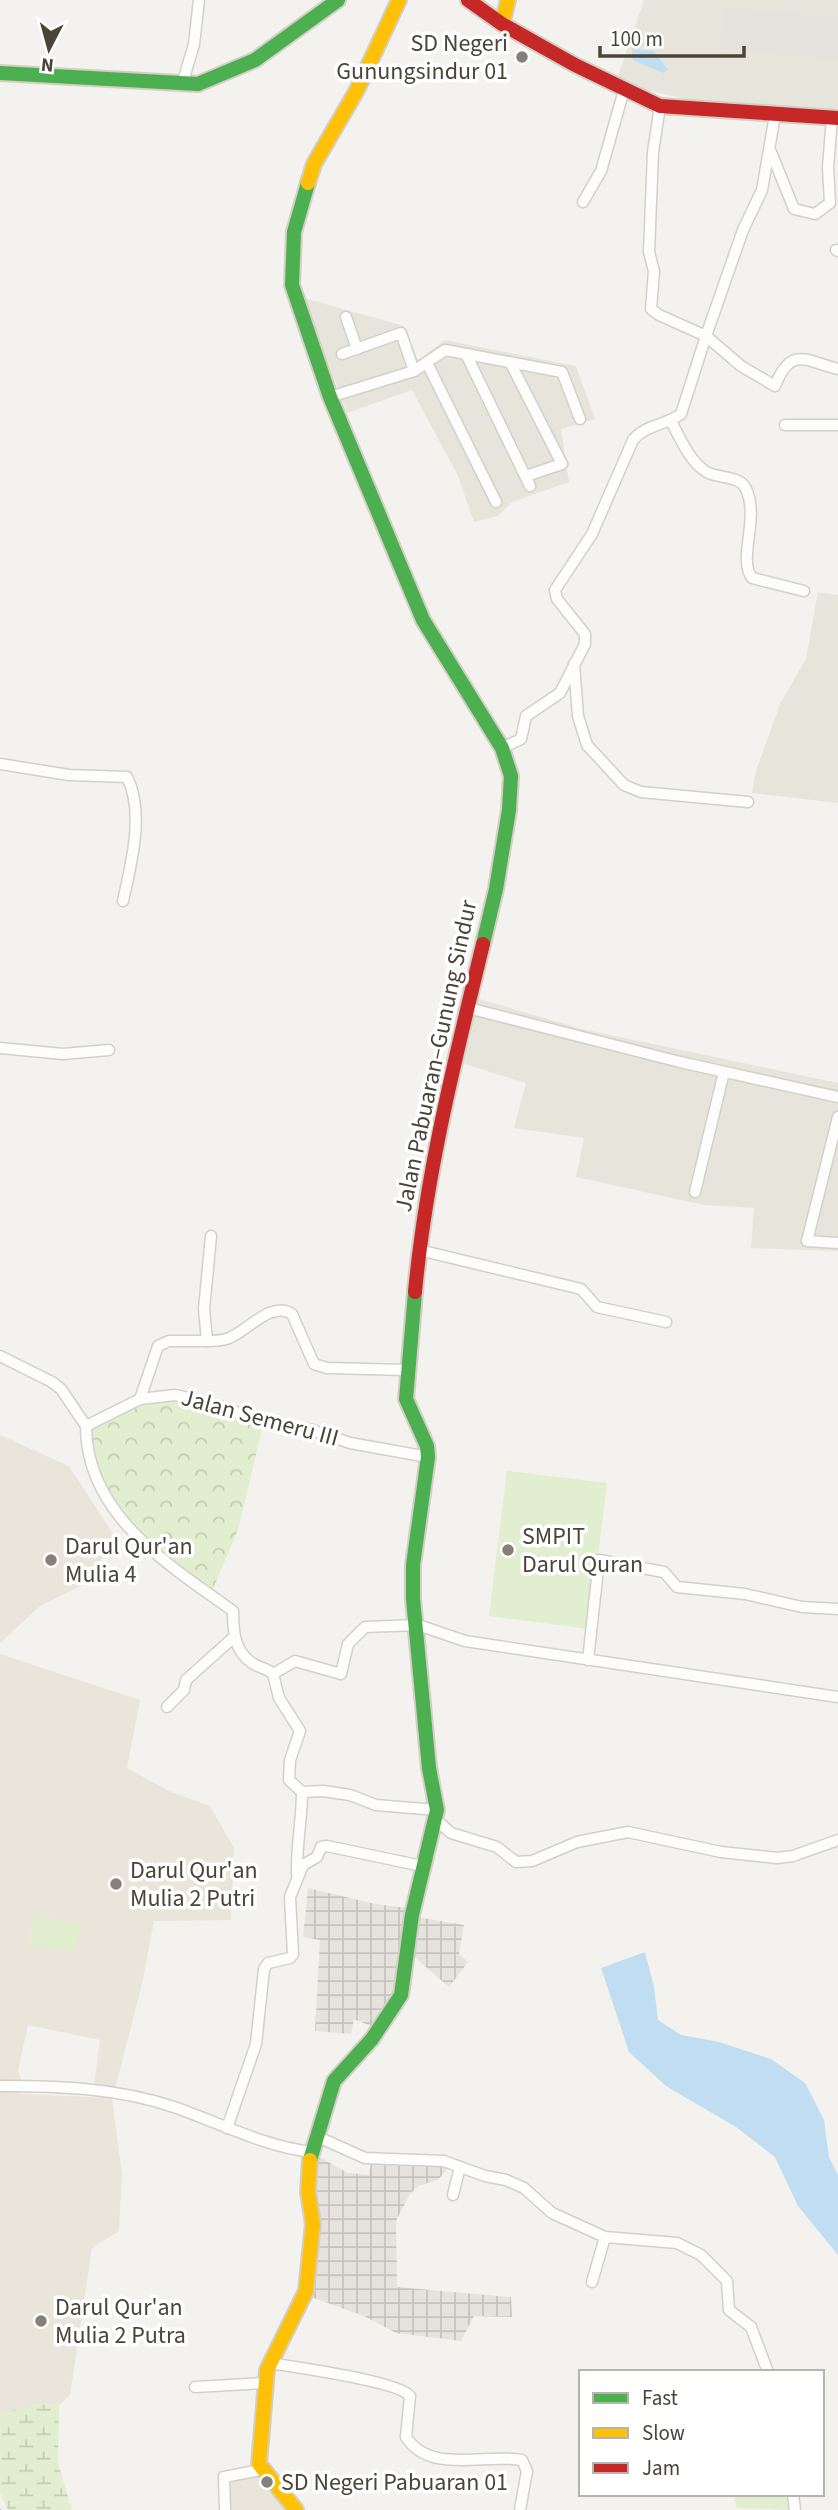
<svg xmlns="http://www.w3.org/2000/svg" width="838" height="2510" font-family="'Source Sans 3',sans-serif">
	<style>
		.residential { fill: #e7e4dc }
		.industrial { fill: url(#industrial-grid) }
		.education { fill: #eae5da }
		.grass { fill: #e1eecf }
		.forest { fill: url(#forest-crowns) }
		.wetland { fill: url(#wetland-marsh) }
		.parking { fill: #e6e3df }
		.water { fill: #c0ddf1 }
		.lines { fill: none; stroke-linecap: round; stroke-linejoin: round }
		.stream { stroke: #c0ddf1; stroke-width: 2.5 }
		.street-casing { stroke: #d2d0cb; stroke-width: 13 }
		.fast-casing { stroke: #d3cfc5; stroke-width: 18 }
		.slow-casing { stroke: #d3cfc5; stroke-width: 18 }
		.jam-casing { stroke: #d3cfc5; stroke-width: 18 }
		.street { stroke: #fdfdfc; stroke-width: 10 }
		.fast { stroke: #4caf50; stroke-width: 14 }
		.slow { stroke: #ffc107; stroke-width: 14 }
		.jam { stroke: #c62828; stroke-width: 14 }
		.poi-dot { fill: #868178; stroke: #fff; stroke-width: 2.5 }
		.labels { text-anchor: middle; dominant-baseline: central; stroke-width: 7; stroke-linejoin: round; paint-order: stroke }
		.poi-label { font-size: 24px; fill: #4b4439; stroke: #fff; text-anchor: start }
		.street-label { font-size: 24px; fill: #4b4439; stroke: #fff }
	</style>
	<defs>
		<pattern id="industrial-grid" width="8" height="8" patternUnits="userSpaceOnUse" patternTransform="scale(1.75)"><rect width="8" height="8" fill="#e6e2de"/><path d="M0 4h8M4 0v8" fill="none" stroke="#c7c3bf"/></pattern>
		<pattern id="forest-crowns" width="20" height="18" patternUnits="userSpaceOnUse" patternTransform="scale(1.75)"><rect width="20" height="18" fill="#e1eecf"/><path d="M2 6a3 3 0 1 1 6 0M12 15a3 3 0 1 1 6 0" fill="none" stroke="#c3cdb2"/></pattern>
		<pattern id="wetland-marsh" width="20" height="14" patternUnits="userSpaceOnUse" patternTransform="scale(1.75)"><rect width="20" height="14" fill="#e1eecf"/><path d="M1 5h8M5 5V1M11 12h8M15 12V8" fill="none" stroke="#c3cdb2"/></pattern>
	</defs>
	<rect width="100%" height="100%" fill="#f4f2ee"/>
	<g class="residential">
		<path d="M644,0h194v111l-140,-9 -52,-12 -28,-14z"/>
		<path d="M304,298l100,28 14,34 27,-20 131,26 19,53 -34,10 8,53 -57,20 -14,14 -24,6 -16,-46 -46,-86 -65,23z"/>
		<path d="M818,592l20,3v208l-86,-10 4,-22 24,-67 26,-45z"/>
		<path d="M479,999l103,30 256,54v168l-87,-3 3,-40 -50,-3 -128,-28 8,-39 -70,-10 12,-45 -62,-19z"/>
	</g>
	<g class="industrial">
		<path d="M308,1888l67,16 33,4 -14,89 -19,31 -21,-9 -3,15 -36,-3 5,-91 -17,-3z"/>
		<path d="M417,1917l47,8 -5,29 9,8 -19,25 -37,-32z"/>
		<path d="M318,2156l30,17 21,2 2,-13 79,3 -12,15 -20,6 -8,8 -14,27 1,66 114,10 1,20 -38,-1 -13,25 -65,-8 -32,-17 -53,-19 3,-114z"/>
	</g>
	<g class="education">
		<path d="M0,1435l69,31 46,71 -28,46 -47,23 -40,37z"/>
		<path d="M0,1654l140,46 -13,68 42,23 41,15 24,42 -3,72 -77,1 -12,63 -27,105 -21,-4 6,-45 -72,-15 -10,45 4,12h-22z"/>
		<path d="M0,2088l22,6 90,4 10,76 -3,57 -27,17 -22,147 -11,10 -25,-1 -34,10z"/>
		<path d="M264,2477l27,33h-63l-3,-31z"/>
	</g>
	<g class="grass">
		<path d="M507,1471l100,12 -18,146 -100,-13z"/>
		<path d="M33,1916l48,8 -5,28 -47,-8z"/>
		<path d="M733,2494h57l2,16 -55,-2z"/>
	</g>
	<path class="forest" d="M156,1394l46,8 61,23 -25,105 -29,68 -63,-45 -32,-38 -23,-33 -6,-47 15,-17z"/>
	<path class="wetland" d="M34,2404l25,1 -1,58 14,47h-64l-8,-17v-79z"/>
	<path class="parking" d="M724,7l114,11v42l-118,-11z"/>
	<g class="water">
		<path d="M632,49l22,2 14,19 -5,3 -30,-13z"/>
		<path d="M645,1952l9,35 4,33 23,15 38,7 52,17 34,24 19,37 5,37 9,18v80l-40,-49 -23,-49 -39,-30 -70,-41 -37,-34 -28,-84z"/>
	</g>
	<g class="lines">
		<path class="stream" d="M0,2509v1"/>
		<g class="street-casing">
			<g id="street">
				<path d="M182,85l12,-41 5,-44"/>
				<path d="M775,115l-13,75 -19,40 -37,106 35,30 34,20c16,-41 31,-25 63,-17"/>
				<path d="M771,152l23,57 21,5 15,-11 -2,-36 4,-49"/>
				<path d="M583,202l18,-31 23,-81"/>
				<path d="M836,250l2,1"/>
				<path d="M346,317l11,32"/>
				<path d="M342,354l59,-21 13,38"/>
				<path d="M466,354l64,132"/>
				<path d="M510,362l52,102 -36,12"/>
				<path d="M427,363l69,139"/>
				<path d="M330,397l84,-26 31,-21 117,22 18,47"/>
				<path d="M671,421c9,17 18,39 34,50 11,8 33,4 40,16 16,29 -8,71 7,91l52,13"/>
				<path d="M785,425h53"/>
				<path d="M574,664l4,52 9,29 37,40 17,7 107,10"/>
				<path d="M502,748l19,-9 5,-23 34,-23 25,-49v-10l-28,-35 -2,-9 37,-56 41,-94c12,-15 33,-15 48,-26l25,-78 -47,-21 -8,-6 3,-38 -5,-19 4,-100 7,-46"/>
				<path d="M0,764l69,11 58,2c18,36 4,87 -4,124"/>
				<path d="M468,1008l212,54 158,35"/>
				<path d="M0,1048l63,6 46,-4"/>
				<path d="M838,1117l-31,124 31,2"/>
				<path d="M695,1192l29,-120"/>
				<path d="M211,1236l-7,73 3,32c7,0 15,0 22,-3 18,-7 43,-38 63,-24l22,50 13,4 79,2"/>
				<path d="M419,1250l162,39 16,18 69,15"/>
				<path d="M0,1356l52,26 9,7 25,37 54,-27 35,-4 36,8 52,19 49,8 38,13 78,14"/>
				<path d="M140,1399l18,-53 11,-5h38"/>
				<path d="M86,1426c0,89 83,139 147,185 0,19 1,40 19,52 7,5 15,5 21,11l6,24 21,33 -10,29 -1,20 13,12 21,-1 27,4 26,10 61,5"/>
				<path d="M588,1660l11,-100 65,12 13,15 68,7 57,13 36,2"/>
				<path d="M273,1674l22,-13 46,13 7,-30 17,-17 53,-2 47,16 373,56"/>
				<path d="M167,1707l17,-17 2,-10 48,-43"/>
				<path d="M435,1819l16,14 46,14 19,15 16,-1 45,-19 51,-10 93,20 56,6 16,-2 45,-16"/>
				<path d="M297,1875c-1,-29 5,-55 5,-83"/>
				<path d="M0,2086c59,0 118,2 174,21 46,16 89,39 137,45"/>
				<path d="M227,2128l29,-84 8,-75 4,-6 22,-5 3,-4 -3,-57 13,-32 14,-8 4,-10 6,-1 95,20"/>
				<path d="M318,2137l47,21 79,3 41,15 21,4 18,8 28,25 53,24 72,6 24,12 26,26 2,29 22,17 17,45"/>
				<path d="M453,2195l7,-28"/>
				<path d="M592,2282l13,-45"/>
				<path d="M270,2363c24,4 128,18 140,33l-4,41c24,38 81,16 116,23l5,11 -7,39"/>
				<path d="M195,2387l69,-4"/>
				<path d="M793,2494l2,16"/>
				<path d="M225,2510l-1,-33 37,-7"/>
			</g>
		</g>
		<g class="fast-casing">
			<g id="fast">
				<path d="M0,73l198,11 57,-24 83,-60"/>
				<path d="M308,183l-14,49 -2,53 38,112 93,223 79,128 9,28 -2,34 -13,79 -13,55"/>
				<path d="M310,2160l24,-79 38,-42 29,-44 11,-80 25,-105 -8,-42 -16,-169v-34l15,-108 -1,-11 -21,-47 9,-107"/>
			</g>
		</g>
		<g class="slow-casing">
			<g id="slow">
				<path d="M502,24l6,-24"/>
				<path d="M308,183l6,-19 43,-74 42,-90"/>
				<path d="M296,2510l-37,-46 8,-94 39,-79 7,-67 -5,-32 2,-32"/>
			</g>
		</g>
		<g class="jam-casing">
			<g id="jam">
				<path d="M468,0l34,24 73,41 85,41 178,12"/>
				<path d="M415,1292c11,-118 40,-233 68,-348"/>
			</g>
		</g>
		<use href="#street" class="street"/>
		<use href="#fast" class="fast"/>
		<use href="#slow" class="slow"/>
		<use href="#jam" class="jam"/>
	</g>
	<g class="poi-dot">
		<circle cx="522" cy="57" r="7"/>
		<circle cx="508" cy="1550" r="7"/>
		<circle cx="51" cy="1560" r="7"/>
		<circle cx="116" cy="1884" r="7"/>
		<circle cx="41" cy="2321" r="7"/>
		<circle cx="267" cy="2482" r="7"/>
	</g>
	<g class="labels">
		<g class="poi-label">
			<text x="508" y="43" text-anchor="end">SD Negeri<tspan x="508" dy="28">Gunungsindur 01</tspan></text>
			<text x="522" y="1536">SMPIT<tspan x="522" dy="28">Darul Quran</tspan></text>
			<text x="65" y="1546">Darul Qur'an<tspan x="65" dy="28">Mulia 4</tspan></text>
			<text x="130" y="1870">Darul Qur'an<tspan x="130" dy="28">Mulia 2 Putri</tspan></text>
			<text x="55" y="2307">Darul Qur'an<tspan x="55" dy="28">Mulia 2 Putra</tspan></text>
			<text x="281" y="2482">SD Negeri Pabuaran 01</text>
		</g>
		<g class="street-label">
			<text transform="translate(436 1056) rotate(-78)">Jalan Pabuaran–Gunung Sindur</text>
			<text transform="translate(260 1418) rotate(15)">Jalan Semeru III</text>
		</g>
	</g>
	<rect x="579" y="2370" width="245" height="126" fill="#ffffff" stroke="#b7b4b0" stroke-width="2"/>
	<rect x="593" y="2393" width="35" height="10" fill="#4caf50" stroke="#b7b4b0" stroke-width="2"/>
	<text x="642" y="2405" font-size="21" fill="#4b4439">Fast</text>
	<rect x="593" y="2428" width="35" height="10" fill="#ffc107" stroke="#b7b4b0" stroke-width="2"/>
	<text x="642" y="2440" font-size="21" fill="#4b4439">Slow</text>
	<rect x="593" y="2463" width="35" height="10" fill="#c62828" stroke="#b7b4b0" stroke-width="2"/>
	<text x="642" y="2475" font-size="21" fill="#4b4439">Jam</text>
	<g transform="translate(49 49) rotate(186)" stroke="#ffffff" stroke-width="5" paint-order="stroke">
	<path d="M0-5L12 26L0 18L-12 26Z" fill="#4b4439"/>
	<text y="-10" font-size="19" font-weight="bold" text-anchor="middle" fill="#4b4439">N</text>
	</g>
	<path d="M600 46v10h144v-10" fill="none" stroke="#4b4439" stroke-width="3.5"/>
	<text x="610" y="46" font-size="21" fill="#4b4439" stroke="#ffffff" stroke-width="5" paint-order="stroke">100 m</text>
</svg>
